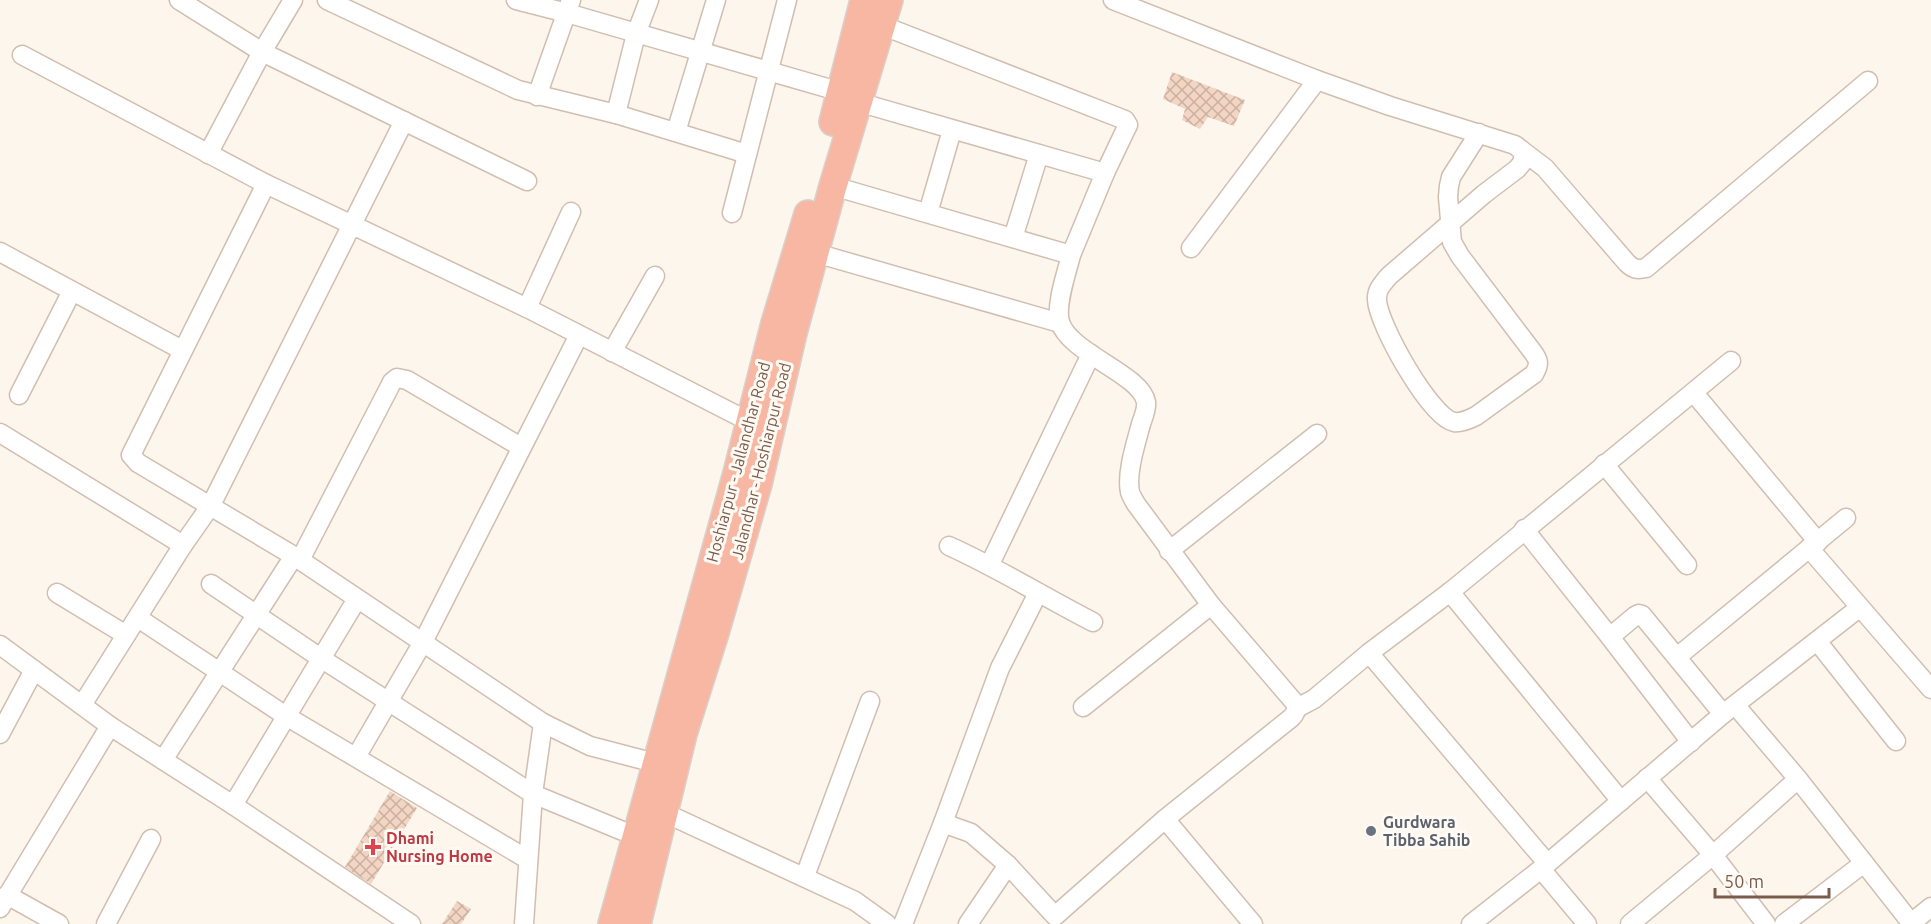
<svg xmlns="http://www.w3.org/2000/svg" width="1931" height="924" font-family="Ubuntu,sans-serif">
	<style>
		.building { fill: url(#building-cross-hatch) }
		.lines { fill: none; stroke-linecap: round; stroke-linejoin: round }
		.minor-casing { stroke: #d1beb0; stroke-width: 21 }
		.highway-casing { stroke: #dad1cd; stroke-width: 30 }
		.minor { stroke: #fff; stroke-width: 18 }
		.highway { stroke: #f7b7a3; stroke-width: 27 }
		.worship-dot { fill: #6b7280; stroke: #fffaf3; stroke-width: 2 }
		.health-dot { fill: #e0444e; stroke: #fffaf3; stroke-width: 2 }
		.labels { text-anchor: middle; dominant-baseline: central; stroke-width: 6; stroke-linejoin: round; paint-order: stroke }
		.street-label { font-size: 16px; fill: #7a5c4d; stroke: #fffaf3 }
		.worship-label { font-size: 16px; font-weight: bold; fill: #5b616d; stroke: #fffaf3; text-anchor: start }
		.health-label { font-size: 16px; font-weight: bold; fill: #be3a42; stroke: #fffaf3; text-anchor: start }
	</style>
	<defs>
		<pattern id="building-cross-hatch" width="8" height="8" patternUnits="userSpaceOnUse" patternTransform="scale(1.5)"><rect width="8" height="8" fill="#f3d5c3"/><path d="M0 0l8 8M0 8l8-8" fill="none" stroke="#cab0a1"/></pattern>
	</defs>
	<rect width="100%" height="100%" fill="#fdf6ec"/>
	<g class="building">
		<path d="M1172,72l73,28 -11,26 -26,-9 -8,12 -18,-9 3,-11 -22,-10z"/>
		<path d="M390,791l27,17 -46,76 -26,-17z"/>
		<path d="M457,901l14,8 -10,15h-19z"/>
	</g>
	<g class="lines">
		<g class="minor-casing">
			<g id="minor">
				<path d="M179,0l83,52 265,129"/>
				<path d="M327,0l191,90 98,24 131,40"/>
				<path d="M516,0l51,13 274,79"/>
				<path d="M1113,0l204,80 73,26 125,39 5,4 4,6 -2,8 -5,6 -33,25 -95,82c-6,7 -13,14 -12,24 1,24 53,117 77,122 7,1 16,-3 22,-6l58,-42c6,-10 5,-14 -2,-23l-72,-95 -8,-14 -4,-45 1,-11 2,-9 28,-44"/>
				<path d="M881,25l244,95 3,5 -3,6 -20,42 -34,82"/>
				<path d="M22,55l244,129 261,124 223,114"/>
				<path d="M537,96l34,-96"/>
				<path d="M858,102l247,71"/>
				<path d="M616,114l20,-80 13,-34"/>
				<path d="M676,132l40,-132"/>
				<path d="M1520,149l25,19 82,95c6,6 10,7 19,5l222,-187"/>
				<path d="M208,154l54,-102 31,-52"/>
				<path d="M266,184l-135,271 7,8 156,93 249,167 47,23 65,17"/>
				<path d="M833,186l238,69c-4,17 -16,50 -11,67 9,31 81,52 86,80 1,7 -3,16 -5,22 -5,19 -15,49 -11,68 1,4 4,8 6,12l75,101 84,98c2,7 1,10 -4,15l-126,101"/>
				<path d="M732,213l55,-213"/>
				<path d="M928,213l24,-83"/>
				<path d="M1013,238l26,-84"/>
				<path d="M1191,248l126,-168"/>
				<path d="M805,250l255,73"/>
				<path d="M0,252l182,98"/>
				<path d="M527,308l44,-96"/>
				<path d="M612,352l43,-76"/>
				<path d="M1694,393l124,149"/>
				<path d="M19,395l53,-104"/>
				<path d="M0,433l183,112"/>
				<path d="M1604,464l83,101"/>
				<path d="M1524,529l86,108"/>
				<path d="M949,546c49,22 95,51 144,76"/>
				<path d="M1809,548l122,141"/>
				<path d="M1169,551l148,-117"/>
				<path d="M300,560l89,-172 3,-6 5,-4 10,2 114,67"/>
				<path d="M990,564l101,-210"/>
				<path d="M211,584l111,75 211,135 102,42"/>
				<path d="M1450,592l171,209"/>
				<path d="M57,593l69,42"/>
				<path d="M138,618l148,98 241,143"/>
				<path d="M1817,641l79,100"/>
				<path d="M0,645l110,81 123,79 178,119"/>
				<path d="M1369,653l178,210"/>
				<path d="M1677,657l169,-139"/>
				<path d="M82,705l101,-160 28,-40 193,-384"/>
				<path d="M1736,706l62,73 114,145"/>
				<path d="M1083,707l128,-102"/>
				<path d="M1297,708l17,-9 55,-46 81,-61 281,-231"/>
				<path d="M0,734l34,-64"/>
				<path d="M1691,742l-81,-105 25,-21 4,-2 3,1 81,99"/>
				<path d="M356,757l67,-115 156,-307"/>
				<path d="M163,760l131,-204"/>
				<path d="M1647,778l66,77 53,69"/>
				<path d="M233,805l124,-206"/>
				<path d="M663,812l192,89 32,23"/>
				<path d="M943,823l28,10 37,32"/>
				<path d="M1541,869l182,-155 136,-106"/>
				<path d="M805,876l65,-175"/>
				<path d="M7,895l52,29"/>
				<path d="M0,908l110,-182"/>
				<path d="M106,924l45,-85"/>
				<path d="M524,924l9,-130 10,-71"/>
				<path d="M903,924l40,-101 57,-155 38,-75"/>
				<path d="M968,924l40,-59 47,51 110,-97 88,105"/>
				<path d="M1471,924l70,-55 46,55"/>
				<path d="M1630,924l83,-69 85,-76"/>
				<path d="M1784,924l80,-61"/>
				<path d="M1910,924l21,-17"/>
			</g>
		</g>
		<g class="highway-casing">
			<g id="highway">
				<path d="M833,122l31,-122"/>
				<path d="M612,924l125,-451 38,-150 33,-109"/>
				<path d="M637,924l46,-190 32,-101 43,-149 35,-151 40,-147 56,-186"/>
			</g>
		</g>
		<use href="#minor" class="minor"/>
		<use href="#highway" class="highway"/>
	</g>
	<circle class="worship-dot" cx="1371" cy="831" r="6"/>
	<path class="health-dot" d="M370 838h6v6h6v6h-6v6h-6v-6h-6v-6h6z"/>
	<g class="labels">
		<g class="street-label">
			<text transform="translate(761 461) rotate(-76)">Jalandhar - Hoshiarpur Road</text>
			<text transform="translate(738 462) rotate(-75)">Hoshiarpur - Jallandhar Road</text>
		</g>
		<g class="worship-label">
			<text x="1383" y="822">Gurdwara<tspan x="1383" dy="18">Tibba Sahib</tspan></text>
		</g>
		<g class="health-label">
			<text x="386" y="838">Dhami<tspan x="386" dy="18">Nursing Home</tspan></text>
		</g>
	</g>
	<path d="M1715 888v9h114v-9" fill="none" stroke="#7a5c4d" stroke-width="3"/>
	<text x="1724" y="888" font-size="18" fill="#7a5c4d" stroke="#fffaf3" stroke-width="4.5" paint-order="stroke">50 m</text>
</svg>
